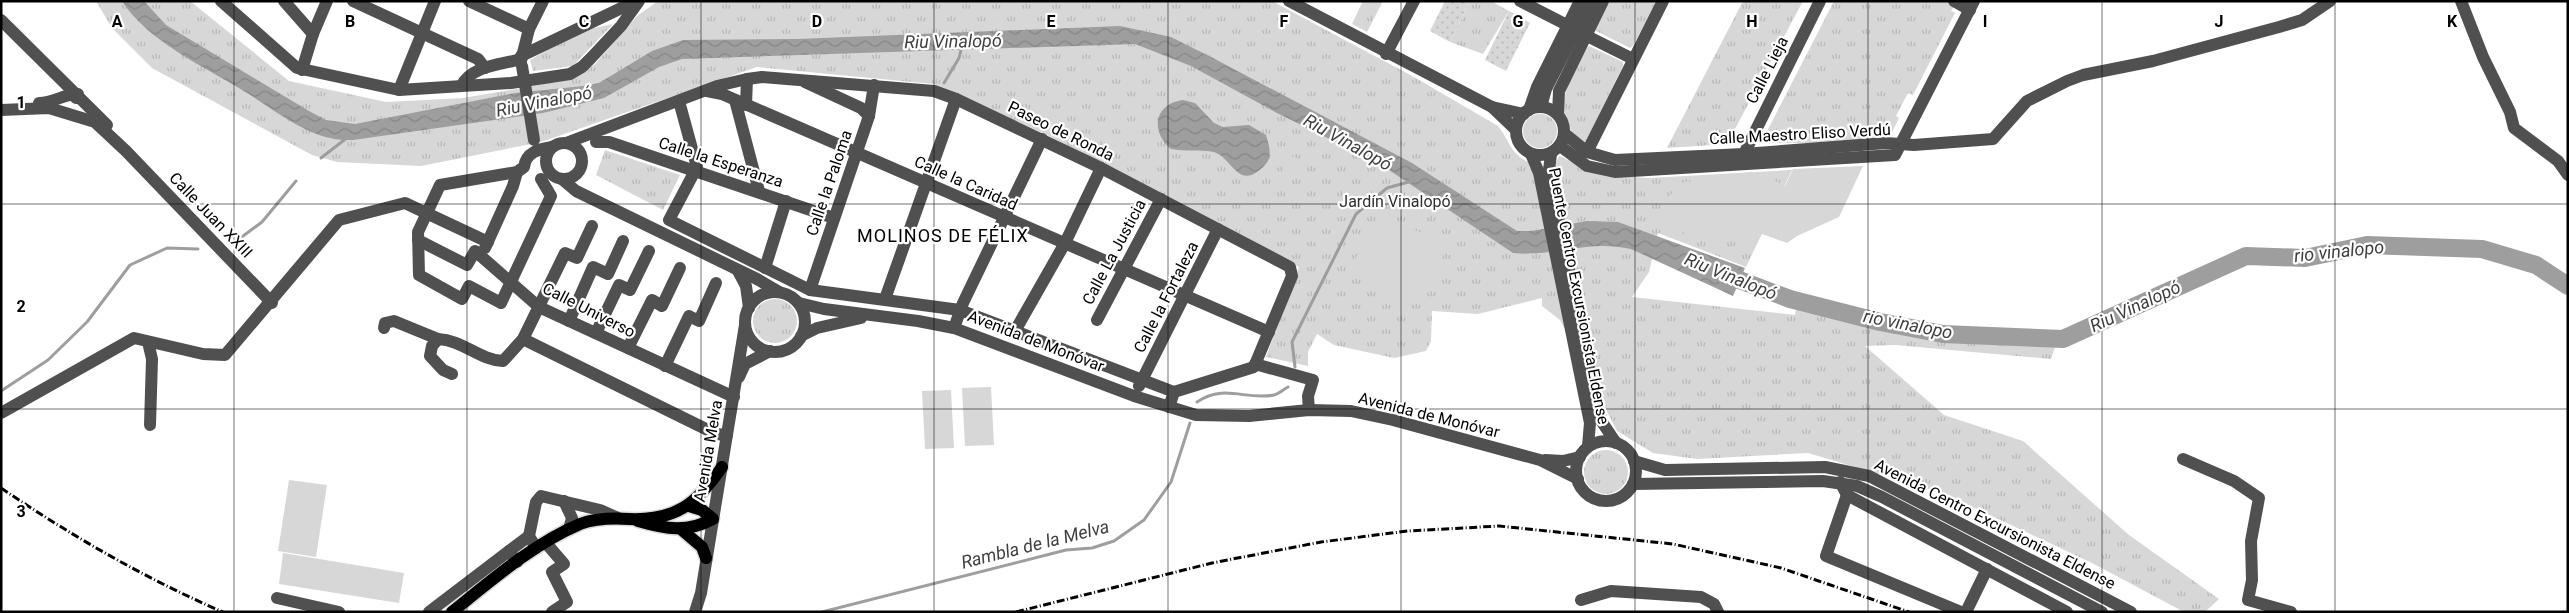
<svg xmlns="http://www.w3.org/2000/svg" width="2569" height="613" font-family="Roboto,sans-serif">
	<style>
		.grass { fill: url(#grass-tufts) }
		.garden { fill: url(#garden-dots) }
		.pitch { fill: #d7d7d7 }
		.water { fill: url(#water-waves) }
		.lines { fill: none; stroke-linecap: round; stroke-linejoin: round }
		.stream { stroke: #9e9e9e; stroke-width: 3 }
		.river { stroke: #9e9e9e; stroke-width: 18 }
		.major-casing { stroke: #dbdbdb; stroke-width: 15 }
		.minor { stroke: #505050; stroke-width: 12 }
		.major { stroke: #000; stroke-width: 12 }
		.rail { stroke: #000; stroke-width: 3; stroke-dasharray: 8 2.5 1 2.5; stroke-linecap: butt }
		.minor-bridge { stroke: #505050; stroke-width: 12 }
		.grid { fill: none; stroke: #000; stroke-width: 1; stroke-opacity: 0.55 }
		.labels { text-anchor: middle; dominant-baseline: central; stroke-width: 4.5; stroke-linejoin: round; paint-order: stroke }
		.street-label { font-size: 16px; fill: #000; stroke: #fff }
		.park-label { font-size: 16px; fill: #2e2e2e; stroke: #fff }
		.water-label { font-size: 18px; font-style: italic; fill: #3f3f3f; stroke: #fff }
		.neighbourhood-label { font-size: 18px; letter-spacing: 1px; fill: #000; stroke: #fff }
		.grid-label { font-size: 16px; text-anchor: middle; font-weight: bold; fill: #000; stroke: #fff; stroke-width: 4.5; stroke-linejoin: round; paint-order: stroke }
	</style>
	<defs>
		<pattern id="grass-tufts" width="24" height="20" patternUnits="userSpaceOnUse" patternTransform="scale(1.25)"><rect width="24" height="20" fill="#d7d7d7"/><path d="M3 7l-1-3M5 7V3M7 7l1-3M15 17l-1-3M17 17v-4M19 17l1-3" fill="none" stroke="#b7b7b7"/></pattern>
		<pattern id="garden-dots" width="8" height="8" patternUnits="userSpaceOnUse" patternTransform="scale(1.25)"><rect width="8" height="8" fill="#d7d7d7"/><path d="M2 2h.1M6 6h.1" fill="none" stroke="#b7b7b7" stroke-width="1.8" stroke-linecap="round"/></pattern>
		<pattern id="water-waves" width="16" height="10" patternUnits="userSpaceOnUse" patternTransform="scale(1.25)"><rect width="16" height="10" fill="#9e9e9e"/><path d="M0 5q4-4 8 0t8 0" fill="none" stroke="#868686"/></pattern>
	</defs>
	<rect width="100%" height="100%" fill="#fff"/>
	<g class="grass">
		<path d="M96,1h94l99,80 97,21 77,-4 71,-12 41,-9 20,-13 42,-48 21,-15h614l142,76 84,49c12,15 11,26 30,36l2,6 25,-3 4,-9 43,19 47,3 143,-8 -46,97 -88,-34 -9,39 -17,25 163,18 2,-10 132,31 127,8 -5,15 -156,-14 -30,1 79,69 79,26 106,94 90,64 -14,13h-21l-92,-49 -147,-69 -137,-41 -111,6 -44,-6 -36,-22 -57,-111 -18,-14v-8l-64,16 -46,-3 -1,30 -5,10 -32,7 -60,-13 -17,-11 -9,18v14l-42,-9 33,-90 -250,-131 -116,-52 -176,-17 -216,75 -120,24 -84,-4 -25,-7 -160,-87 -40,-40z"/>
		<path d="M1363,1h20l-16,31 -15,-8z"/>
		<path d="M1470,1h21l18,10 -26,43 -33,-12z"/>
		<path d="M1608,1h49l-24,45 -3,2 -34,-17 1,-7z"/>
		<path d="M1743,1h60l-76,143 -60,4z"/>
		<path d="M1834,1h123l-6,10 4,2 -42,82 -5,-2 -12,23 3,2 -8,16 -6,2 1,7h-125z"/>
		<path d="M613,24l-40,42 -40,5 -3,-11 50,-29z"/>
		<path d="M1589,46l34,16v4l-37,75 -3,2c-28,-23 -21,-50 -6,-77 4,-7 7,-15 12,-20z"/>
		<circle cx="1540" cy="131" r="17"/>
		<path d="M605,150l75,25 -17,35 -67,-35z"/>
		<circle cx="775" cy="321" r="22"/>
		<circle cx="1606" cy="472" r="22"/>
	</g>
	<g class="garden">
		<path d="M1445,1h25l-20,41 -20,-11z"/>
		<path d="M1509,11l21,12 -24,48 -21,-11z"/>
	</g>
	<g class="pitch">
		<path d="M1290,155l12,6 -12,24 -11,-6z"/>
		<path d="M1863,166l-24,51 -42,19 -10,7 -25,-9 -8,14 -27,-13 -7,10 -28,-8 -30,-16 3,-21 19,-18 14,-1 5,-5 50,-4 1,4 -18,41 22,-45 27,14 8,-17z"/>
		<path d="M1384,222l53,15 7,8 1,6 -21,45 -17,5 -55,-25 -2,-7 25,-46z"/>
		<path d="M991,387l3,58 -29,1 -3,-58z"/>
		<path d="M951,390l3,58 -29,1 -3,-58z"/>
		<path d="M289,480l38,5 -11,72 -38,-6z"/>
		<path d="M283,553l121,20 -5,30 -120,-19z"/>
	</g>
	<g class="water">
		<path d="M122,1h22l22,24 143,86 17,9 29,4 160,-31 68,-7 16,-3 53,-32 31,-11 115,-1 322,-13 51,11 42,21 199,105 105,68h15l55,-10 31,1 127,46 -12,28 -102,-47c-43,-10 -76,8 -118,4l-133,-89 -105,-52 -84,-46 -56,-22 -453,15 -23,8 -55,31 -61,15 -190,27c-7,0 -16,0 -23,-2 -30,-7 -57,-29 -83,-45 -40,-25 -99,-51 -125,-92z"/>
		<path d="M1183,100l12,3 19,20 9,4 26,-2 17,10c3,10 7,22 -1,30 -27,28 -32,-7 -51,-13 -13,-3 -29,0 -43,-3 -21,-18 -17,-45 12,-49z"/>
	</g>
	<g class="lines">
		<g class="stream">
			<path d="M944,83l15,-25 3,-12"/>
			<path d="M321,158l27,-21"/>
			<path d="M235,242l27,-20 34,-41"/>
			<path d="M1295,367l-3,-25 64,-128 31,-26 25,-7"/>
			<path d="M1,391l47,-31 39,-38 43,-57 37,-17 31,1"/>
			<path d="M1197,402c28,-19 49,-1 77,-7 5,-1 10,-6 14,-8"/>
			<path d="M822,612l244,-62 26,-2 22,-7 30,-21 27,-38 19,-59"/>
		</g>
		<path class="river" d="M1718,272l72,27 90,23 63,12 120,5 183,-83 59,2 62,-13 115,4 54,16 32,21"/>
		<g class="major-casing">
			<g id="major">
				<path d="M638,521c28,8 49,12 75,-2l-11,-9 -13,-4"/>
				<path d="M682,530l20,17 4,11"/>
				<path d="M452,612c40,-32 81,-68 128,-88 16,-6 32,-6 49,-5 46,2 68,-15 93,-52"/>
			</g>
		</g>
		<g class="minor">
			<path d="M221,1l76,67 102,22 112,-7 59,-9 12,-7 9,-9 30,-32 18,-25"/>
			<path d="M284,1l29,33"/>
			<path d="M353,1l125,58 7,9"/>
			<path d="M469,1l60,28"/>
			<path d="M1289,1l203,106 24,23"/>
			<path d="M1520,1l47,24"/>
			<path d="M1954,1l16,9"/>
			<path d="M2461,1l22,56 27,55 4,16 44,33 10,14"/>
			<path d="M1,20l106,105"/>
			<path d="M1585,35l48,24"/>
			<path d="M1386,54l28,-53"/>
			<path d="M521,56l115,-55"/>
			<path d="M521,61l8,-32 14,-28"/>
			<path d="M302,70l11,-36 14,-33"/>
			<path d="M805,82l56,26 8,8"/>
			<path d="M461,86c11,-21 40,-21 60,-27"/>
			<path d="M399,90l36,-89"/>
			<path d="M707,91l15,3 547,238"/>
			<path d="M735,100l24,91"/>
			<path d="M679,101l18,66 -28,53 141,70 150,20 214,82"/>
			<path d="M39,103c15,0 24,-9 39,-9l-2,4"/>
			<path d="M746,105l1,-26"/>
			<circle cx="1540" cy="131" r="24"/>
			<path d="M1492,107l32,7"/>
			<path d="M1541,107l5,-18 45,-88"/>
			<path d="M1,110l48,-2 46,14 31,29 146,152"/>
			<path d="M1529,110l8,-23 43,-86"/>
			<path d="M1558,114l1,-23 44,-90"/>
			<path d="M1565,134l22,18 28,8 129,-6 142,-11 28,2 79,-6 34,-38 40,-20 16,-6 70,-14 126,-34 23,-7 28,-19"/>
			<path d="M596,142h13l225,76"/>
			<circle cx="564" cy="161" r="18"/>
			<path d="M566,143l151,-57 30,-7 15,-2 172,14 22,8 145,69 189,99 2,9 -38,91 -80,25 -5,15"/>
			<path d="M1560,146l27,20 28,6 280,-17 79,-154"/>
			<path d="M1587,152l76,-151"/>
			<path d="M1531,154l8,19 51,250 -2,23"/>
			<path d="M1551,154l-2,16 45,223 8,29 14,21"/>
			<path d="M1744,154l76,-153"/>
			<path d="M541,179l10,17 -50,107 -32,-17 -7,13 -43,-24 -1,-43 22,-47 77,-13 7,-5c2,-15 15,-18 28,-20"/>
			<path d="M563,180l13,11 181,88 22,13"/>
			<path d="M418,240l49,25 8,-14 64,56 195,90"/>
			<path d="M485,248l28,-62 4,-14"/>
			<path d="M765,268l21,-67"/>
			<path d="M738,271l8,15 3,22"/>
			<path d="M810,290l59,-174 5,-31"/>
			<circle cx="775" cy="322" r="30"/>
			<path d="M885,299l71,-200"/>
			<path d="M799,303l25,6 94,12 36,7 180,68 62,19 53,1 60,-6 42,1 42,9 147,40 38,19"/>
			<path d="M1097,320l64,-121"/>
			<path d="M569,321l24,-54 15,7 15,-33"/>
			<path d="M384,328l1,-5 9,-2 44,18"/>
			<path d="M954,328l9,-25 79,-164"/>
			<path d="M1015,331l50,-88 36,-75"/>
			<path d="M596,333l23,-48 11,5 19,-39"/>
			<path d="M801,336l16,-8 44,-10"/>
			<path d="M523,339l193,95 11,1"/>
			<path d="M148,342l4,17 -2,66"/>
			<path d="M628,348l24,-48 10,6 18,-38"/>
			<path d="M1255,364l58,16 -5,16 1,14"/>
			<path d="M665,366l24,-50 10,5 17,-38"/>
			<path d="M452,374l-9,-4 -13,-14 2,-10 6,-7c25,1 41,21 65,22l20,-22 42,-86 12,5 15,-32"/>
			<path d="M739,377l6,-13 25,-13"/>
			<path d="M1139,386l79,-157"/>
			<path d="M1,413l133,-75 69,16 22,1 114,-135 66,-17 83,39"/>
			<circle cx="1606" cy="471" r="30"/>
			<path d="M2183,459l51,22 25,17 -8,43 1,39 -4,20 43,12"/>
			<path d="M1545,460l18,1 17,-4"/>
			<path d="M1634,461l31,9 160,-3 44,9 262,136"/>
			<path d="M1840,482l7,13 220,117"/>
			<path d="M1633,484l190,-3 34,5 25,11 220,115"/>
			<path d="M1847,495l-21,61 135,56"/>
			<path d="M564,501l8,17 -3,11"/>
			<path d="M546,543l18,21 -12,8 15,30 -15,10"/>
			<path d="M536,548l-7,-12 7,-34 5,-6 59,14 18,8"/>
			<path d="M509,551l20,-15"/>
			<path d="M277,598l62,14"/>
			<path d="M1581,600l30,-9 90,6 13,7 4,8"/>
			<path d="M429,612l80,-61 8,11"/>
			<path d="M695,612l6,-19 44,-268"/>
			<path d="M1966,612l21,-43"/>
		</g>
		<use href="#major" class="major"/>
		<g class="rail">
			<path d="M1,488c71,48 143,90 222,124"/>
			<path d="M1016,612l196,-49 109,-21 87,-11 91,-5 174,18 108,24 128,44"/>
		</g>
		<path class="minor-bridge" d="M522,66l12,74"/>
	</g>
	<path class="grid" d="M234,1v611M467,1v611M701,1v611M934,1v611M1168,1v611M1401,1v611M1635,1v611M1868,1v611M2102,1v611M2335,1v611M1,204h2567M1,409h2567"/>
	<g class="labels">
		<g class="street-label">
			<text transform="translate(1767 70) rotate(-63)">Calle Lieja</text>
			<text transform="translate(1061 131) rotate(26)">Paseo de Ronda</text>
			<text transform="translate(1800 134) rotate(-3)">Calle Maestro Eliso Verdú</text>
			<text transform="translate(721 162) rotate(18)">Calle la Esperanza</text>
			<text transform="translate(829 183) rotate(-71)">Calle la Paloma</text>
			<text transform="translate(966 183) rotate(24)">Calle la Caridad</text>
			<text transform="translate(211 215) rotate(46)">Calle Juan XXIII</text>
			<text transform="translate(1114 252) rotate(-62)">Calle La Justicia</text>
			<text transform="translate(1579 296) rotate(79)">Puente Centro Excursionista Eldense</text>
			<text transform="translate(1166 297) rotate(-63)">Calle la Fortaleza</text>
			<text transform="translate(589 310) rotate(27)">Calle Universo</text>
			<text transform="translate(1036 341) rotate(21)">Avenida de Monóvar</text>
			<text transform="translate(1429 415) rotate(14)">Avenida de Monóvar</text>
			<text transform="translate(708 451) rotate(-80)">Avenida Melva</text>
			<text transform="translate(1995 524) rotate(27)">Avenida Centro Excursionista Eldense</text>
		</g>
		<g class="park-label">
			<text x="1395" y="201">Jardín Vinalopó</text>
		</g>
		<g class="water-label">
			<text transform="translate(953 41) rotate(-1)">Riu Vinalopó</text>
			<text transform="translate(544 101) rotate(-11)">Riu Vinalopó</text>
			<text transform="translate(1348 142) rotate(29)">Riu Vinalopó</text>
			<text transform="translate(2339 251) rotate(-6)">rio vinalopo</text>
			<text transform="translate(1731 276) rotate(22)">Riu Vinalopó</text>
			<text transform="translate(2135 306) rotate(-25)">Riu Vinalopó</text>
			<text transform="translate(1908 324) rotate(11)">rio vinalopo</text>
			<text transform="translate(1035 544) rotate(-14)">Rambla de la Melva</text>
		</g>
		<g class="neighbourhood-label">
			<text x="943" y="235">MOLINOS DE FÉLIX</text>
		</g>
	</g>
	<g class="grid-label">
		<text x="117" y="27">A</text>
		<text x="350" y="27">B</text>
		<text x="584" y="27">C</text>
		<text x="817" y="27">D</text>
		<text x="1051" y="27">E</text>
		<text x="1284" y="27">F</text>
		<text x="1518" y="27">G</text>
		<text x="1752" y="27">H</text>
		<text x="1985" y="27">I</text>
		<text x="2219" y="27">J</text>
		<text x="2452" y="27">K</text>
		<text x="21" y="108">1</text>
		<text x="21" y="312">2</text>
		<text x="21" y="517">3</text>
	</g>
	<rect width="2569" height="613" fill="none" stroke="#000000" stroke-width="5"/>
</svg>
